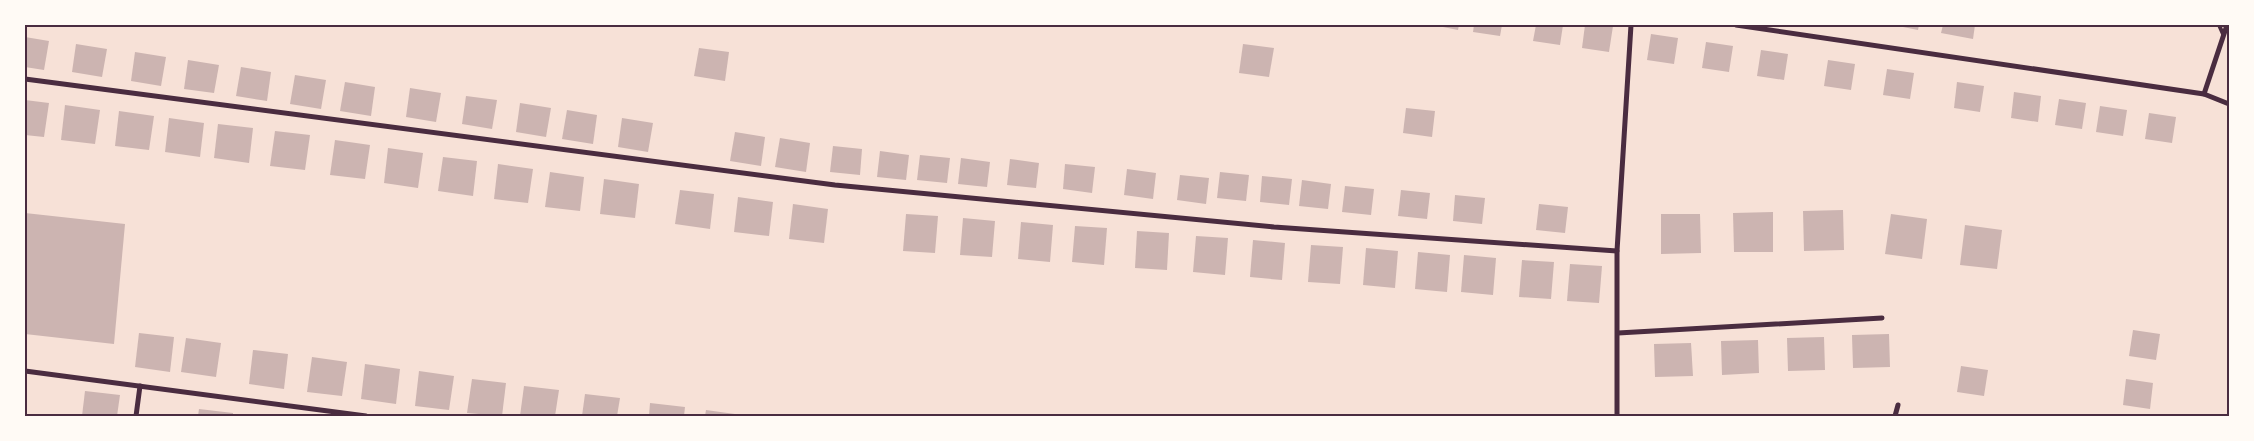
<svg xmlns="http://www.w3.org/2000/svg" width="2254" height="441" font-family="'Titillium Web',sans-serif">
	<style>
		.building { fill: #ccb4b1 }
		.lines { fill: none; stroke-linecap: round; stroke-linejoin: round }
		.service { stroke: #4a2c40; stroke-width: 4 }
		.minor { stroke: #4a2c40; stroke-width: 5 }
		.neatline { fill: none; stroke: #4a2c40; stroke-width: 2 }
	</style>
	<rect width="100%" height="100%" fill="#f7e1d7"/>
	<g class="building">
		<path d="M1433,25h26l-1,5z"/>
		<path d="M1474,25h28l-2,11 -27,-4z"/>
		<path d="M1536,25h27l-3,20 -27,-4z"/>
		<path d="M1585,25l28,1 -4,26 -27,-4z"/>
		<path d="M1893,25h26l-1,5z"/>
		<path d="M1943,25h32l-2,14 -32,-6z"/>
		<path d="M1651,34l27,4 -4,26 -27,-4z"/>
		<path d="M25,37l24,4 -5,29 -19,-3z"/>
		<path d="M1706,42l27,4 -4,26 -27,-4z"/>
		<path d="M76,44l31,5 -5,28 -30,-5z"/>
		<path d="M1243,44l31,4 -5,29 -30,-4z"/>
		<path d="M699,48l30,4 -4,29 -31,-5z"/>
		<path d="M1761,50l27,4 -4,26 -27,-4z"/>
		<path d="M135,52l31,5 -5,29 -30,-5z"/>
		<path d="M188,60l31,5 -5,28 -30,-4z"/>
		<path d="M1828,60l27,4 -4,26 -27,-4z"/>
		<path d="M241,67l30,5 -4,29 -31,-5z"/>
		<path d="M1887,69l27,4 -4,26 -27,-4z"/>
		<path d="M295,75l31,5 -5,29 -31,-5z"/>
		<path d="M345,82l30,5 -4,29 -31,-5z"/>
		<path d="M1957,82l27,4 -4,26 -26,-4z"/>
		<path d="M410,88l31,5 -5,29 -30,-5z"/>
		<path d="M2014,92l27,4 -3,26 -27,-4z"/>
		<path d="M466,96l31,4 -5,29 -30,-5z"/>
		<path d="M2059,99l27,4 -4,26 -27,-4z"/>
		<path d="M25,100l24,3 -5,34 -19,-2z"/>
		<path d="M520,103l31,5 -5,29 -30,-5z"/>
		<path d="M65,105l35,5 -5,34 -34,-4z"/>
		<path d="M2100,106l27,4 -4,26 -27,-4z"/>
		<path d="M1406,108l29,3 -3,26 -29,-4z"/>
		<path d="M567,110l30,5 -4,29 -31,-5z"/>
		<path d="M119,111l35,5 -5,34 -34,-4z"/>
		<path d="M2149,113l27,4 -4,26 -27,-4z"/>
		<path d="M169,118l35,5 -4,34 -35,-5z"/>
		<path d="M622,118l31,5 -5,29 -30,-5z"/>
		<path d="M218,124l35,4 -4,35 -35,-5z"/>
		<path d="M275,131l35,4 -5,35 -35,-4z"/>
		<path d="M735,132l30,5 -4,29 -31,-5z"/>
		<path d="M780,138l30,5 -4,29 -31,-5z"/>
		<path d="M335,140l35,5 -5,34 -35,-4z"/>
		<path d="M833,146l29,3 -2,26 -30,-3z"/>
		<path d="M388,148l35,5 -5,35 -34,-5z"/>
		<path d="M880,151l29,4 -3,25 -29,-3z"/>
		<path d="M920,155l30,3 -3,25 -30,-3z"/>
		<path d="M443,157l34,4 -4,35 -35,-5z"/>
		<path d="M961,158l29,4 -3,25 -29,-3z"/>
		<path d="M1010,159l29,4 -3,25 -29,-3z"/>
		<path d="M498,164l35,5 -5,34 -34,-4z"/>
		<path d="M1065,164l30,3 -3,26 -29,-4z"/>
		<path d="M1127,169l29,4 -3,26 -29,-4z"/>
		<path d="M550,172l34,5 -4,34 -35,-4z"/>
		<path d="M1220,172l29,3 -3,26 -29,-3z"/>
		<path d="M1180,175l29,3 -3,26 -29,-4z"/>
		<path d="M1262,176l30,3 -3,26 -29,-3z"/>
		<path d="M604,179l35,5 -4,34 -35,-4z"/>
		<path d="M1302,180l29,4 -3,25 -29,-3z"/>
		<path d="M1345,186l29,3 -3,26 -29,-3z"/>
		<path d="M680,190l34,4 -4,35 -35,-5z"/>
		<path d="M1401,190l29,3 -3,26 -29,-3z"/>
		<path d="M1455,195l30,3 -3,26 -29,-3z"/>
		<path d="M738,197l35,5 -4,34 -35,-4z"/>
		<path d="M793,204l35,5 -4,34 -35,-4z"/>
		<path d="M1539,204l29,3 -3,26 -29,-3z"/>
		<path d="M1843,210l1,40 -40,1 -1,-40z"/>
		<path d="M1773,212v40h-39l-1,-39z"/>
		<path d="M25,213l100,11 -11,120 -89,-10z"/>
		<path d="M906,214l32,2 -3,37 -32,-2z"/>
		<path d="M1661,214h39l1,39 -40,1z"/>
		<path d="M1891,214l36,5 -5,40 -37,-5z"/>
		<path d="M963,218l32,3 -3,36 -32,-2z"/>
		<path d="M1021,222l32,3 -3,37 -32,-3z"/>
		<path d="M1965,225l37,5 -5,39 -37,-4z"/>
		<path d="M1075,226l32,2 -3,37 -32,-3z"/>
		<path d="M1137,231l32,2 -2,37 -32,-2z"/>
		<path d="M1196,236l32,2 -3,37 -32,-3z"/>
		<path d="M1253,240l32,3 -3,37 -32,-3z"/>
		<path d="M1311,245l32,2 -3,37 -32,-2z"/>
		<path d="M1366,248l32,3 -3,37 -32,-3z"/>
		<path d="M1418,252l32,3 -3,37 -32,-3z"/>
		<path d="M1464,255l32,3 -3,37 -32,-3z"/>
		<path d="M1522,260l32,2 -3,37 -32,-2z"/>
		<path d="M1570,264l32,2 -3,37 -32,-2z"/>
		<path d="M2133,330l27,4 -4,26 -27,-4z"/>
		<path d="M139,333l35,4 -4,35 -35,-5z"/>
		<path d="M1889,334l1,33 -37,1 -1,-33z"/>
		<path d="M1824,337l1,33 -37,1 -1,-33z"/>
		<path d="M186,338l35,5 -5,34 -35,-5z"/>
		<path d="M1758,340l1,33 -37,2 -1,-34z"/>
		<path d="M1691,343l2,33 -38,1 -1,-33z"/>
		<path d="M253,350l35,4 -4,35 -35,-5z"/>
		<path d="M312,357l35,5 -5,34 -35,-4z"/>
		<path d="M365,364l35,5 -4,35 -35,-5z"/>
		<path d="M1961,366l27,4 -4,26 -27,-4z"/>
		<path d="M419,371l35,5 -5,34 -34,-4z"/>
		<path d="M472,379l34,4 -4,33 -35,-3z"/>
		<path d="M2126,379l27,4 -3,26 -27,-4z"/>
		<path d="M524,386l35,4 -4,26h-35z"/>
		<path d="M85,391l35,4 -3,21h-35z"/>
		<path d="M585,394l35,4 -3,18h-35z"/>
		<path d="M650,403l35,4 -1,9h-35z"/>
		<path d="M199,409l34,4v3h-35z"/>
		<path d="M706,410l36,5v1h-37z"/>
	</g>
	<g class="lines">
		<path class="service" d="M2219,25l4,9"/>
		<g class="minor">
			<path d="M1736,25l468,69 25,10"/>
			<path d="M25,79l810,106 439,42 343,24"/>
			<path d="M2204,94l23,-69"/>
			<path d="M1618,333l264,-15"/>
			<path d="M25,371l341,45"/>
			<path d="M136,416l4,-30"/>
			<path d="M1617,416v-165l14,-226"/>
			<path d="M1895,416l3,-11"/>
		</g>
	</g>
	<rect width="2254" height="441" fill="none" stroke="#fffaf5" stroke-width="52"/>
	<rect x="26" y="26" width="2202" height="389" class="neatline"/>
</svg>
